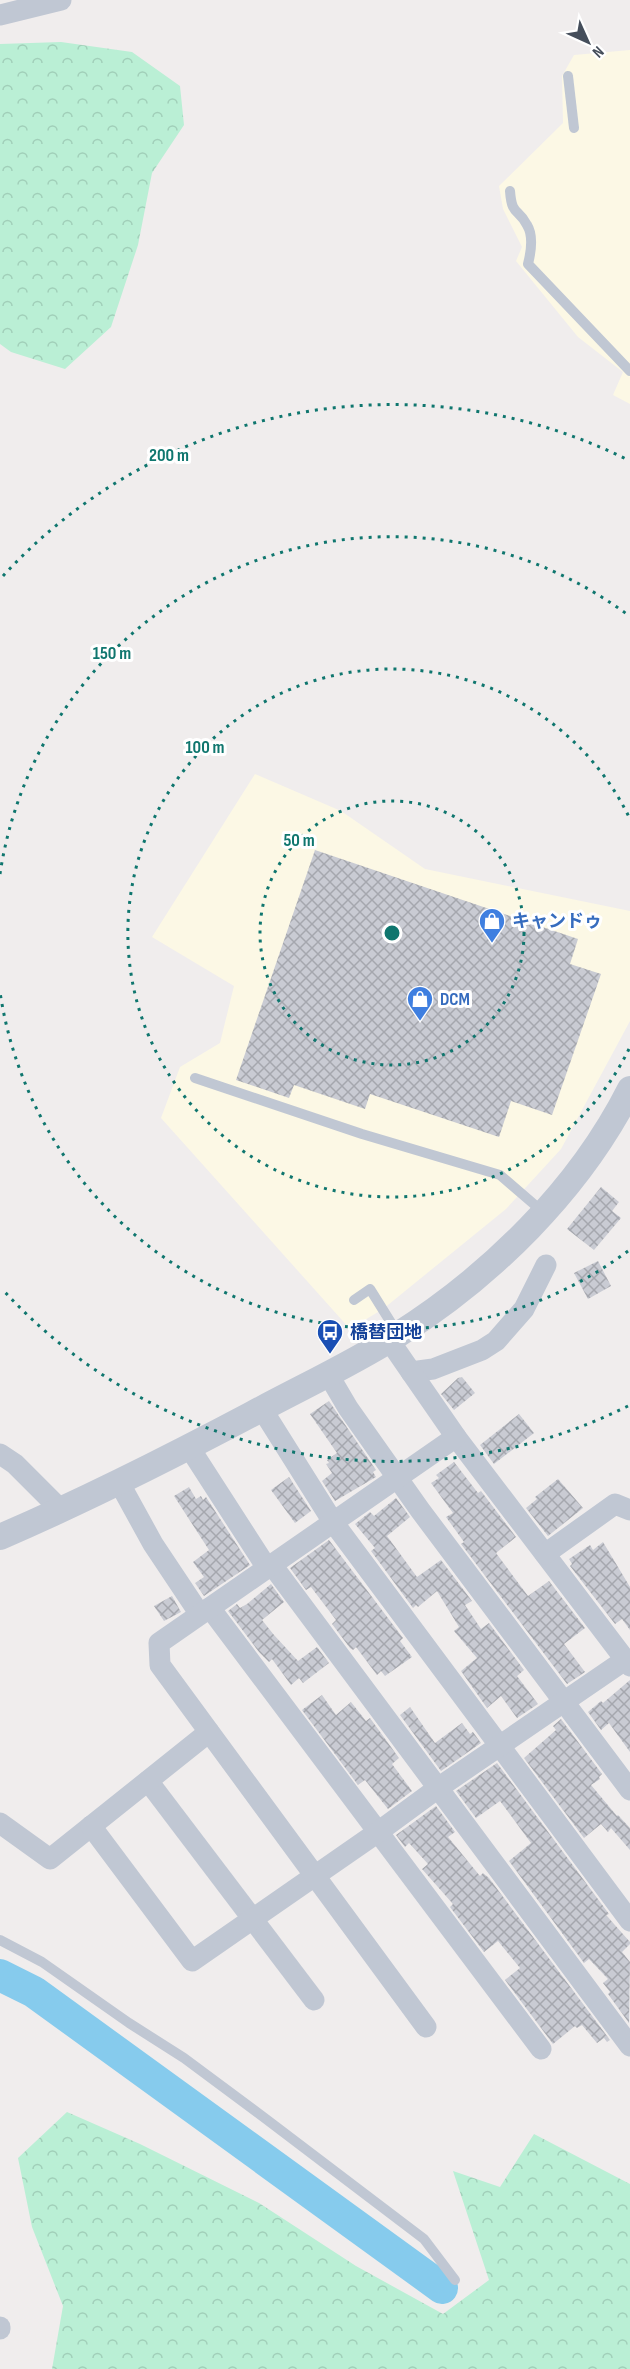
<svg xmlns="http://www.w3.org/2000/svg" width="630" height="2369" font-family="'Sofia Sans Condensed','Noto Sans JP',sans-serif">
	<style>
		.commercial { fill: #fcf8e5 }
		.forest { fill: url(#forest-crowns) }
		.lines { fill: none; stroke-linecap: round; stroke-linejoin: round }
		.river { stroke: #86cbed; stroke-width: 32 }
		.building { fill: url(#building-cross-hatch) }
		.service { stroke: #c0c7d3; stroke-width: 10 }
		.minor { stroke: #c0c7d3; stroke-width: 21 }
		.tertiary { stroke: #c0c7d3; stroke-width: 26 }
		.ring { fill: none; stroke: #0f766e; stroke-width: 3; stroke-dasharray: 3 6 }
		.labels { text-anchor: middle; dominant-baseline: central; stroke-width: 6; stroke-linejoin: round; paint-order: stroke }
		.shop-label { font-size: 18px; font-weight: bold; fill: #366cbe; stroke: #fff; text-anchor: start }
		.transit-label { font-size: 18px; font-weight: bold; fill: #164399; stroke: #fff; text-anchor: start }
		.centre { fill: #0f766e; stroke: #fff; stroke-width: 3 }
		.ring-label { font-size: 18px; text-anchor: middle; font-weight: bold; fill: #0f766e; stroke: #fff; stroke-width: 6; stroke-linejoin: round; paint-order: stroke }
	</style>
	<defs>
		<pattern id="forest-crowns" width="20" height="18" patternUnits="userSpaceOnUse" patternTransform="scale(1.5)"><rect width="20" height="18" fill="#baefd5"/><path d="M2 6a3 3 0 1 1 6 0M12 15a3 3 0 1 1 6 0" fill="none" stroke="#a1cfb9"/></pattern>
		<pattern id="building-cross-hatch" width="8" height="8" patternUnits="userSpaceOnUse" patternTransform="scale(1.5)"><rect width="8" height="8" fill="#c9cbd3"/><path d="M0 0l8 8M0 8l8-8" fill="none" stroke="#a5a7ae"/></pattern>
	</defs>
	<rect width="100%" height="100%" fill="#f0eded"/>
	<g class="commercial">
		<path d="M630,50v354l-17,-9 10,-23 -45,-35 -62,-76 6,-14 -19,-38 -4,-23 64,-63 -1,-47 12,-21z"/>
		<path d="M255,774l86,37 84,58 205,42v110l-69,128 -55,60 -123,100 -33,20 -189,-211 19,-51 40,-24 14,-57 -82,-49z"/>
	</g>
	<g class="forest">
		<path d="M61,42l71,10 48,34 4,39 -32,48 -14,72 -27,82 -46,42 -54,-17 -11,-8v-300z"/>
		<path d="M67,2112l73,32 119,59 97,63 87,48 46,-34 -36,-109 47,16 34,-53 96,50v185h-578l11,-63 -31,-79 -14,-69z"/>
	</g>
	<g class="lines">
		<path class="river" d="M0,1975l34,17 408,296"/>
	</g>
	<g class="building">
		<path d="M315,850l263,89 -8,25 31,10 -49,141 -41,-14 -12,36 -129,-43 -5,15 -71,-24 -5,13 -53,-18z"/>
		<path d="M601,1187l18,15 -7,9 9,7 -27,32 -27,-21z"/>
		<path d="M598,1261l13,25 -23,13 -14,-26z"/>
		<path d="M462,1377l13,16 -21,17 -13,-16 17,-16z"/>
		<path d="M329,1401l47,69 -3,2 3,5 -41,24 -13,-20 10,-8 -6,-9 3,-1 -2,-3 10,-7 -27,-39z"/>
		<path d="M519,1414l15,19 -40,31 -14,-19z"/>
		<path d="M454,1462l24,31 3,-2 35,46 -20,16 32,43 21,-15 36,47 -21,16 21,28 -18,12 -106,-140 3,-2 -18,-25 7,-4 -22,-30 8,-5 -3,-3z"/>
		<path d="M289,1477l22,34 -16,12 -24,-33z"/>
		<path d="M558,1479l25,29 -35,28 -22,-28 11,-9 -2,-2z"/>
		<path d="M189,1487l7,12 5,-3 2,4 3,-3 44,68 -46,31 -9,-13 9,-6 -11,-15 16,-12 -35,-54z"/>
		<path d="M396,1498l14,19 -23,19 30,41 24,-17 31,41 -7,4 16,24 8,-6 35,47 -7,6 21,28 -21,14 -16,-22 -14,12 -26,-37 16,-13 -23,-27 5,-4 -22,-36 -19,16 -2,-2 -3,3 -42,-57 4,-3 -20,-24 15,-12 4,4z"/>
		<path d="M329,1540l74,98 -3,3 12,16 -27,19 -4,-5 -4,4 -21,-28 -3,3 -3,-2 -18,-24 4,-4 -25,-33 -5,3 -16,-22z"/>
		<path d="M603,1542l27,45v43l-8,-11 -7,5 -45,-58 2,-2 -3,-5 21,-14 3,5z"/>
		<path d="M271,1584l13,18 -22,18 12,15 24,26 19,-14 12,16 -26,20 -4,-5 -8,7 -19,-26 -3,3 -10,-10 -31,-41 9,-7 3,4 7,-4z"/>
		<path d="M172,1596l9,16 -17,9 -10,-15z"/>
		<path d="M630,1680v72l-21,-29 -8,7 -13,-18 13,-11 2,2z"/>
		<path d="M322,1695l14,20 15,-13 15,19 4,-3 29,40 -7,6 20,27 -24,18 -23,-29 -7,5 -56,-75z"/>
		<path d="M410,1707l25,36 27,-20 8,11 3,-2 8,11 -40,28 -41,-56z"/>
		<path d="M561,1719l41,55 -3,3 1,2 -9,6 26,31 1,-1 12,13v22l-19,-22 -3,4 -7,-8 -17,14 -60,-80 32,-28 -3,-4z"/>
		<path d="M497,1763l112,151 -3,1 24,27v2l-8,8 8,10 -1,61 -21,-29 2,-2 -7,-9 5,-4 -19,-20 -5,4 -75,-102 22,-18 -31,-42 -24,17 -20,-27z"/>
		<path d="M436,1806l19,26 -7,5 32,39 3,-3 6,5 121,162 -3,2 -3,-4 -7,5 -15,-18 -5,3 -2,-2 -22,18 -48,-64 15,-12 -22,-27 -14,11 -34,-45 3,-3 -31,-35 6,-5 -19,-21 -4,4 -9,-12z"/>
	</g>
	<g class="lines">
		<g class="service">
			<path d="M568,76l6,52"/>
			<path d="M510,191c2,26 8,16 17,34 7,11 4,27 1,39l102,107"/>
			<path d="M195,1078l167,56 138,41 43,37"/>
			<path d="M354,1300l16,-11 28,45"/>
			<path d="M0,1940l42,22 87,61 55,35 82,61 158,120 31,41"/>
		</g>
		<g class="minor">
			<path d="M0,15l61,-15"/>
			<path d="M389,1340l22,32 22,-3 49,-19 14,-9 28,-32 22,-44"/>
			<path d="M411,1372l45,65 174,229"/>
			<path d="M328,1374l20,34 72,102 210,280"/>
			<path d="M262,1409l71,113 297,399"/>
			<path d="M189,1447l78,121"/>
			<path d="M0,1454l15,10 47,47"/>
			<path d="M120,1484l33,60 46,69"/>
			<path d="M545,1554l70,-50 15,6"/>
			<path d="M272,1565l358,481"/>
			<path d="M210,1608l331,441"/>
			<path d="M148,1781l166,219"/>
			<path d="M0,1823l50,36 159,-127"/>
			<path d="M91,1826l101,135 186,-129 60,-44 187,-128"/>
			<path d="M426,2027l-266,-362 -1,-22 297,-206"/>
			<path d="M0,2327v2"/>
		</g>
		<path class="tertiary" d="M0,1537c86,-37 169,-79 252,-123 48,-26 98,-49 144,-78 95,-60 183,-146 234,-247"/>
	</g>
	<g class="ring">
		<circle cx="392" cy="933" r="132"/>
		<path d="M629 1049A264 264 0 1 1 629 817"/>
		<path d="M628 1251A396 396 0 0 1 0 992M0 874A396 396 0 0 1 628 615"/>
		<path d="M628 1406A528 528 0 0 1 3 1290M3 576A528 528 0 0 1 628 460"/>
	</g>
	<defs>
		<g id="shop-pin" transform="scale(1.35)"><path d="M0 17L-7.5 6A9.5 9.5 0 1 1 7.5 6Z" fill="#3f7fe0" stroke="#fff"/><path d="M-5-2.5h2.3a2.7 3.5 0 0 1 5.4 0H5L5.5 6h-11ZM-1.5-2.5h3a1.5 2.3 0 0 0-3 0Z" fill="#fff"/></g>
		<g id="bus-pin" transform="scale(1.35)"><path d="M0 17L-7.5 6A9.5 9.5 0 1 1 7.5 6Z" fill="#1a4fb4" stroke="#fff"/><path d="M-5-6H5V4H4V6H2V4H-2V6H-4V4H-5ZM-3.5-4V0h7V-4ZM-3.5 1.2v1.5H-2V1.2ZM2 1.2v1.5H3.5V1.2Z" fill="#fff"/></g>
	</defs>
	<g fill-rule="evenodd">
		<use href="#shop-pin" x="492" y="921"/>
		<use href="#shop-pin" x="420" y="999"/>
		<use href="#bus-pin" x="330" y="1332"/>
	</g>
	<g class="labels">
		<g class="shop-label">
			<text x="512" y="921">キャンドゥ</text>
			<text x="440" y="999">DCM</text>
		</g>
		<g class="transit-label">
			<text x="350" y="1332">橋替団地</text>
		</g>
	</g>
	<circle cx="392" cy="933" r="9" class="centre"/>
	<g class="ring-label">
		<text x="169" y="461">200 m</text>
		<text x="112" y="659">150 m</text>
		<text x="205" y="753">100 m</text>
		<text x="299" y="846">50 m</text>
	</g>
	<g transform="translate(588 42) rotate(135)" stroke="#ffffff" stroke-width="4.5" paint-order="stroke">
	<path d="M0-4.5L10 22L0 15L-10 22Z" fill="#454e5b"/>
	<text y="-9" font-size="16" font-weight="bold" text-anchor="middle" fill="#454e5b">N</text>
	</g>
</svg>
